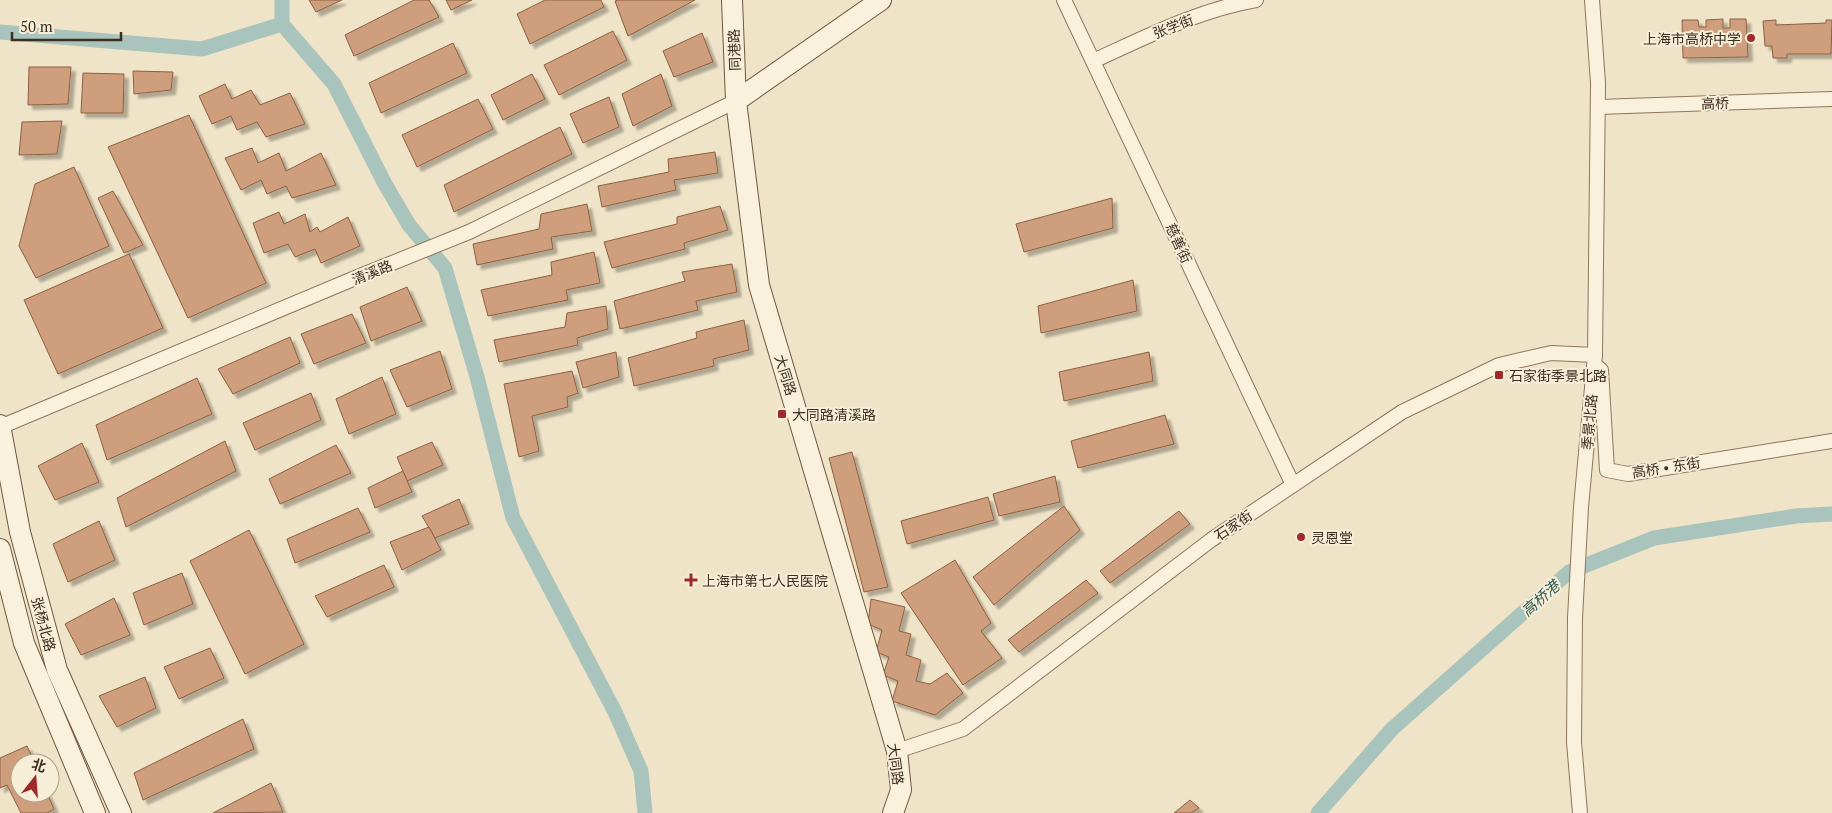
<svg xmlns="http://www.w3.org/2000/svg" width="1832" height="813" font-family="'PT Serif','Noto Sans SC',serif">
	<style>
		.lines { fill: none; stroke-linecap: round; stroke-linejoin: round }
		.canal { stroke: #a9c4bc; stroke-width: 15 }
		.building { fill: #cf9f7d; stroke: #8d5f41; filter: url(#shadow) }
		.street-casing { stroke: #8d765c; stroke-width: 16 }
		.secondary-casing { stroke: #6f573f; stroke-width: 22 }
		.street { stroke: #faf1dc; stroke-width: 14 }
		.secondary { stroke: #faf1dc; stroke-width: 20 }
		.poi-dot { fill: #9e2a2b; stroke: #f7eed8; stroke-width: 2 }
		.labels { text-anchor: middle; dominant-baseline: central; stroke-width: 4; stroke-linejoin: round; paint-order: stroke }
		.street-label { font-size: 14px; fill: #3d2e20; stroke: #f7eed8 }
		.poi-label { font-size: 14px; fill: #3d2e20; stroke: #f7eed8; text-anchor: start }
		.water-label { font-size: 15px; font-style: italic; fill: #2f5d5a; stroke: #f7eed8 }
	</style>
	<defs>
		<filter id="shadow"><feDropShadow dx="4.5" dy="4.5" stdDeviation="1" flood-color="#0004"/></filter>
	</defs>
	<rect width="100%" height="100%" fill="#f0e4c8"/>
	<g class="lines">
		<g class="canal">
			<path d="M282,0v24l52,60 51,100 24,41 36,43 32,109 36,141 102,194 26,59 4,42"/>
			<path d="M0,32l202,17 80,-25"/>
			<path d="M1318,813l74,-84 177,-157 85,-34 142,-22 36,-2"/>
		</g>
	</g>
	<g class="building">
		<path d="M309,0h33l-26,12z"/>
		<path d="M414,0h15l10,17 -85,39 -9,-21z"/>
		<path d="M446,0h26l-21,10z"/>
		<path d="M545,0h56l3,7 -74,37 -13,-30z"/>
		<path d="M618,0h77l-67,36 -13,-35z"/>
		<path d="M1723,19v9h7v-9h16l2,38 -65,1 -1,-38h16l1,7h7v-7z"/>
		<path d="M1776,20v5l50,-2v-3h6l-1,34h-44v4h-14l-1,-12h-7l-2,-25z"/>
		<path d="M613,31l14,29 -68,35 -15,-30z"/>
		<path d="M702,33l11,29 -39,15 -11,-26z"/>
		<path d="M453,43l14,30 -86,40 -12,-30z"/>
		<path d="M29,67h42l-3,37 -40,1z"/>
		<path d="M133,71l40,1 -2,18 -37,4z"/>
		<path d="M83,73l41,1 -1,39h-42z"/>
		<path d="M532,74l13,25 -42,21 -12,-25z"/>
		<path d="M661,74l11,32 -39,20 -11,-32z"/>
		<path d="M225,84l7,15 19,-9 9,15 30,-12 15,31 -39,13 -9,-15 -20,8 -6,-14 -19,8 -13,-28z"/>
		<path d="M609,97l10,30 -36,16 -13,-29z"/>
		<path d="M478,99l15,30 -76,38 -15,-32z"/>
		<path d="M189,115l77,168 -78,35 -80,-171z"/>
		<path d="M62,121l-5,33 -38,1 3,-33z"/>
		<path d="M560,127l12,27 -118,58 -10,-27z"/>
		<path d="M252,148l6,15 21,-10 7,18 35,-18 15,32 -44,13 -6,-12 -19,8 -6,-14 -20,10 -16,-32z"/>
		<path d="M715,152l3,21 -44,7 2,10 -74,17 -4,-21 71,-14 -1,-13z"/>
		<path d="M74,167l35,79 -73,32 -17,-32 16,-62z"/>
		<path d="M113,191l30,54 -19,8 -26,-55z"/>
		<path d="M1112,198l1,30 -89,24 -8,-28z"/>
		<path d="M587,204l5,27 -41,6 2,12 -76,16 -4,-21 66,-15 2,-15z"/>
		<path d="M720,206l8,24 -44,13 1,6 -73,19 -8,-26 73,-18v-7z"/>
		<path d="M279,212l5,12 21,-10 5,18 7,-5 3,5 28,-15 12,29 -39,17 -6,-14 -20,8 -7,-13 -24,9 -11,-30z"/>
		<path d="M594,252l6,31 -34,7 2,10 -80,16 -7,-26 71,-15 -1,-13z"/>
		<path d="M129,254l34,74 -105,46 -34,-74z"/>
		<path d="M732,264l5,28 -41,9 2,9 -78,19 -6,-28 71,-20 -3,-9z"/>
		<path d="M1133,280l4,31 -96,22 -3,-27z"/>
		<path d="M407,287l15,34 -51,20 -11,-34z"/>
		<path d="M606,306l2,23 -31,9 1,7 -79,17 -5,-22 71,-13 2,-14z"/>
		<path d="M352,314l14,29 -52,21 -13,-30z"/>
		<path d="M744,320l5,30 -36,9 1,7 -80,20 -6,-28 69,-20 -1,-6z"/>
		<path d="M290,337l10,26 -67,31 -15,-25z"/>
		<path d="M440,351l12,38 -45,18 -17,-37z"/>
		<path d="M616,352l3,25 -36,11 -7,-26z"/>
		<path d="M1149,352l4,29 -89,20 -5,-29z"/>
		<path d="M572,371l6,22 -11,4 1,10 -36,9 7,35 -20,6 -15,-73z"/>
		<path d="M382,377l14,37 -47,20 -13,-35z"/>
		<path d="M197,378l15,36 -105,46 -11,-35z"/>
		<path d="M311,393l10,27 -66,30 -12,-27z"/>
		<path d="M1165,415l9,29 -96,24 -7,-27z"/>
		<path d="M225,441l11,30 -110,56 -9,-29z"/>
		<path d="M432,442l11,23 -36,16 -10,-24z"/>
		<path d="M82,443l17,39 -44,18 -17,-34z"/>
		<path d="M336,445l15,28 -71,31 -11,-25z"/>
		<path d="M852,452l36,135 -24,5 -35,-134z"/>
		<path d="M403,471l9,21 -37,16 -7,-20z"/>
		<path d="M1055,476l5,26 -61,14 -6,-22z"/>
		<path d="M988,497l6,23 -87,24 -6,-23z"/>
		<path d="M459,499l10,25 -34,14 -13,-22z"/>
		<path d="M1064,506l16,24 -86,75 -21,-28z"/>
		<path d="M358,508l12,24 -75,31 -8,-24z"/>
		<path d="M1179,511l11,13 -80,59 -10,-12z"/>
		<path d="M99,521l16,39 -47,22 -15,-38z"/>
		<path d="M429,527l12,23 -39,20 -12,-28z"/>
		<path d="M249,530l55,114 -59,30 -55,-113z"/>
		<path d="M955,560l36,63 -10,8 21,27 -39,27 -62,-92z"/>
		<path d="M384,565l10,22 -67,30 -12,-21z"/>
		<path d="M182,573l11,31 -49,21 -11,-32z"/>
		<path d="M1086,580l12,13 -79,59 -11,-12z"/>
		<path d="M114,598l16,37 -49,20 -16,-31z"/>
		<path d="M871,599l34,8 -6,24 12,3 -5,21 15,5 -5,21 14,3 17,-11 16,20 -28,22 -43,-14 6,-20 -15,-6 6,-18 -13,-5 6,-22 -14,-6z"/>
		<path d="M210,648l14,30 -45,21 -15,-32z"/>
		<path d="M145,677l11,31 -39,19 -18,-31z"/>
		<path d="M243,719l11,30 -111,51 -9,-27z"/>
		<path d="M27,746l8,17h-15v30h27l7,16 -7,4h-26l-14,-28 -7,3v-30z"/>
		<path d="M271,783l12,29 -70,1z"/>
		<path d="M1190,800l9,8 -8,5h-17z"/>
	</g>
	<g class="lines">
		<g class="street-casing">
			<g id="street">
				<path d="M1064,0l229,485"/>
				<path d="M1093,61c53,-24 105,-51 163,-61"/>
				<path d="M1598,107l234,-8"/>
				<path d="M1597,367l4,3 6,100 21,4 204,-33"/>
				<path d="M0,427l360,-151 109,-44 267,-131"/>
				<path d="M897,751l66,-22 248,-189 191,-128 97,-47 52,-12 44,2"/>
				<path d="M1580,813l-6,-71 1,-124 6,-111 14,-152 3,-272 -6,-83"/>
			</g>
		</g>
		<g class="secondary-casing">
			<g id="secondary">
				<path d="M732,0l4,101 23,184 138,466 4,39 -8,23"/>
				<path d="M736,101l145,-101"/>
				<path d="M0,425l20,107 37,138 64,143"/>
				<path d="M0,549l24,94 71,170"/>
			</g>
		</g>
		<use href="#street" class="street"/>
		<use href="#secondary" class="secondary"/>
	</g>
	<g class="poi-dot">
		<circle cx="1751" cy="38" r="5"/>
		<rect x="1494" y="370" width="10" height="10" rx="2.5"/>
		<rect x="777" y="409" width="10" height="10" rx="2.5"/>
		<circle cx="1301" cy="537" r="5"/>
		<path d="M688.5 572.5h5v5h5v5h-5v5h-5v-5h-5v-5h5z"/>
	</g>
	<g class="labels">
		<g class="street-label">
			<text transform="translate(1173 26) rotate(-21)">张学街</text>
			<text transform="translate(734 50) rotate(-92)">同港路</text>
			<text transform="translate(1715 103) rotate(-2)">高桥</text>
			<text transform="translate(1179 243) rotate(65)">慈善街</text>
			<text transform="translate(372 272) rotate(-22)">清溪路</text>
			<text transform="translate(786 375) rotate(73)">大同路</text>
			<text transform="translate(1589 422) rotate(-85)">季景北路</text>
			<text transform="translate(1666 467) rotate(-9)">高桥 • 东街</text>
			<text transform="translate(1233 525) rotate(-34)">石家街</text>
			<text transform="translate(44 624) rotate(75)">张杨北路</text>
			<text transform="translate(896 764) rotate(82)">大同路</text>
		</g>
		<g class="poi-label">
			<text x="1741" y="38" text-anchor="end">上海市高桥中学</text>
			<text x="1509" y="375">石家街季景北路</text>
			<text x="792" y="414">大同路清溪路</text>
			<text x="1311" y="537">灵恩堂</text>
			<text x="702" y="580">上海市第七人民医院</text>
		</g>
		<g class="water-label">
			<text transform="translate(1540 598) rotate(-42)">高桥港</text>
		</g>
	</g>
	<g transform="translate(35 778) rotate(17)"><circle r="24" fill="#f7eed8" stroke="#ada18e"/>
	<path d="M0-4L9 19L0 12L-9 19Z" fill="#9e2a2b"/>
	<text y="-8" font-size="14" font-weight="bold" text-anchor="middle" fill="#3d2e20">北</text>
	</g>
	<path d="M12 32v8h109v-8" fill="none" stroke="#3d2e20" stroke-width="2.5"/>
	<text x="20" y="32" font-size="15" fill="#3d2e20" stroke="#f7eed8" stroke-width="4" paint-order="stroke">50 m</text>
</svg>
